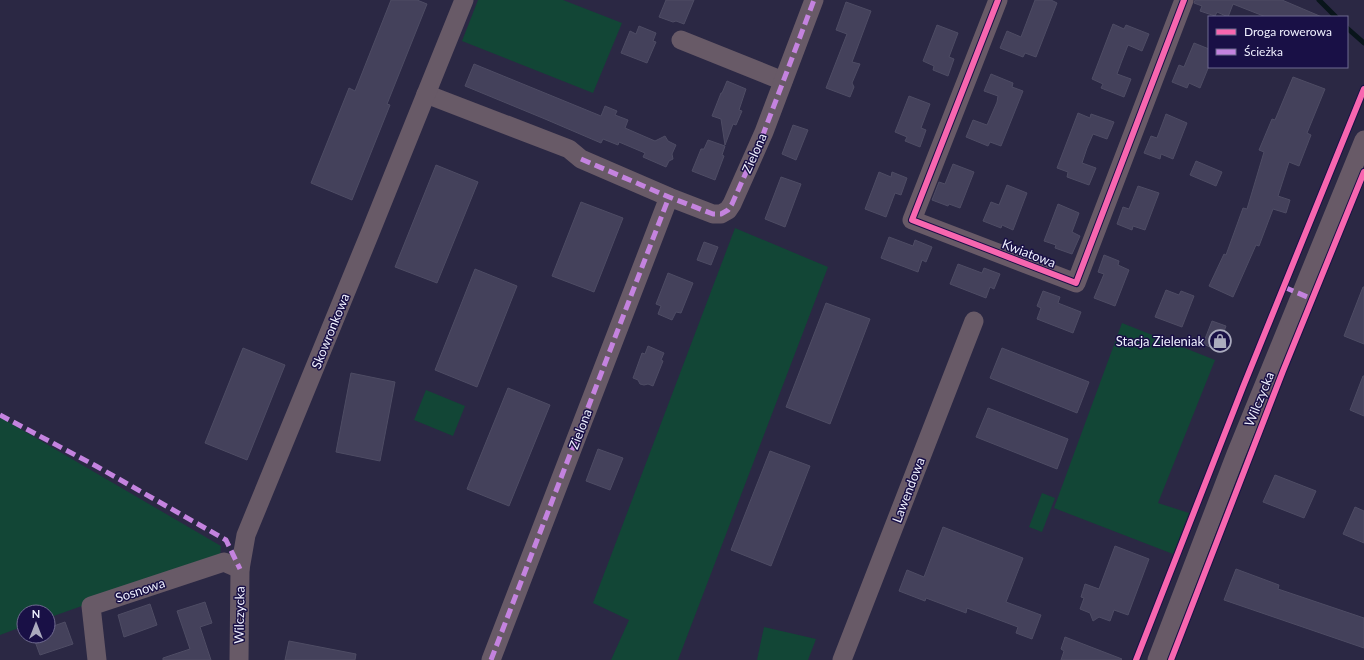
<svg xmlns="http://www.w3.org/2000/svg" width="1364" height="660" font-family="Lato,sans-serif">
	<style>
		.green { fill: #124636 }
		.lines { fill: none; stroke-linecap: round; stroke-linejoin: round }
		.stream { stroke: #09151b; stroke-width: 5 }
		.building { fill: #44415b; stroke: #4e4c64 }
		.minor { stroke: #685a67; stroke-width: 19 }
		.quiet { stroke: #c483df; stroke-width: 5; stroke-dasharray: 10 5; stroke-linecap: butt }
		.cycleway-casing { stroke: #191046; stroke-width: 8 }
		.cycleway { stroke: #f766af; stroke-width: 6 }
		.labels { text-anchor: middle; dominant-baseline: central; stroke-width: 3; stroke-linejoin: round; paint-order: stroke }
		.street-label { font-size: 13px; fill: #f0f1ff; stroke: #191046 }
		.poi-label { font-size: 13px; fill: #f0f1ff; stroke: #191046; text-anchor: end }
	</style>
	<rect width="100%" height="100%" fill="#2b2844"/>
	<g class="green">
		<path d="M478,0h85l59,23 -29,70 -131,-52z"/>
		<path d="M735,228l93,39 -150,393h-67l18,-40 -36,-17z"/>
		<path d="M1122,323l93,37 -57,143 31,10 -16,41 -119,-46z"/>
		<path d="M426,390l39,16 -12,30 -39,-16z"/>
		<path d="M0,417l221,129 -1,11 -172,61v-6h-24v14l-24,9z"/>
		<path d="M1042,493l13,5 -13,34 -13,-5z"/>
		<path d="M764,627l52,12 -8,21h-51z"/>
	</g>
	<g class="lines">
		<g class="stream">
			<path d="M1319,0l17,17"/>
			<path d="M1347,28l17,15"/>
		</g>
	</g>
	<g class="building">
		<path d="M391,0h26l10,4 -40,100 3,1 -38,95 -41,-17 38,-95 6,3z"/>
		<path d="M666,0h28l-10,24 -8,-3 -3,1 -14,-5z"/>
		<path d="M1035,0h16l6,3 -21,54 -11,-4 -2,4 -23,-9 7,-17 14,6z"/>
		<path d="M1195,0h87l40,17h-56l-33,-13 -5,13 -11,-5 -2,4 -15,-5 2,-5 -8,-3z"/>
		<path d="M846,2l25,9 -19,51 8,2 -8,19 2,4 -4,10 -24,-9 21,-54 -11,-4z"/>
		<path d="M1113,24l11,5 2,-4 23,9 -7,17 -14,-6 -7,18 -4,11 14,5 -7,18 -23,-9 2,-4 -11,-5z"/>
		<path d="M937,25l21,8 -9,24 5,2 -6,17 -15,-6 1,-4 -11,-5z"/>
		<path d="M639,26l17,7 -3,8 3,1 -9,21 -26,-10 9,-22 6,3z"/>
		<path d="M1194,43l15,6v17l-9,22 -11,-5 -2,5 -15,-6 7,-17 5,2z"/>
		<path d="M474,64l127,52 4,-10 12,5 -2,4 13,5 -3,8 30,13 10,-5 3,5 8,4 -4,9 1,5 -4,2 -3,6 -23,-10 2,-4 -26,-11 -1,3 -15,-6 -2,4 -56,-24 -80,-33z"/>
		<path d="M991,74l22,9 -1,4 11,4 -22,55 -11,-4 -2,4 -22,-9 7,-17 14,5 10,-23 1,-6 -14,-5z"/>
		<path d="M1293,77l32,12 -18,44 4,2 -12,31 -10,-4 -11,34 12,4 -4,13 -13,-4 -14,37 -3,-1 -23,52 -24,-11 15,-32 2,1 17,-47 4,1 17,-57 -5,-2 13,-31 3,1z"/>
		<path d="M727,81l19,8 -7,21 3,1 -6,14 -3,-1 -8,21 -4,-26 -9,-3 9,-23h1z"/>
		<path d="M909,96l21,8 -9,24 5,2 -6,17 -15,-6 2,-4 -12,-5z"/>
		<path d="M1078,113l12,5 1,-4 23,8 -7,17 -14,-5 -6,14 -5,15 14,5 -7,17 -22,-8 1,-5 -11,-4z"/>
		<path d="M1166,114l21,9 -14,36 -12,-5 -1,5 -16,-6 7,-17 6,2z"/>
		<path d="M793,125l15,5 -12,30 -14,-6z"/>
		<path d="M708,140l17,6 -3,9 2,1 -9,24 -23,-9 9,-22h3z"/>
		<path d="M1196,161l26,11 -6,14 -26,-11z"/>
		<path d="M953,164l21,8 -14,36 -11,-4 -1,2 -16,-6 7,-18 6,2z"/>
		<path d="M436,165l42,17 -41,101 -42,-16z"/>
		<path d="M879,172l12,5 1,-5 15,6 -6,17 -6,-2 -9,24 -21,-8z"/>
		<path d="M781,177l20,7 -16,43 -20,-8z"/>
		<path d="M1007,185l20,8 -14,37 -11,-5 -1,3 -18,-7 8,-19 8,3z"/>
		<path d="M1138,186l21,7 -14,37 -12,-4 -1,4 -15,-6 6,-17 6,2z"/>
		<path d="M581,202l42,16 -29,74 -42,-16z"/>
		<path d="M1058,204l21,9 -7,19 8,4 -8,18 -17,-6 1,-3 -12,-4z"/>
		<path d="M889,237l24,9 2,-6 17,7 -6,15 -4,-2 -4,12 -37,-14z"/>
		<path d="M704,242l14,5 -7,18 -14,-5z"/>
		<path d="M1104,255l15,6 -1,4 11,5 -14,36 -21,-8 10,-24 -6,-2z"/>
		<path d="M958,264l24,9 2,-5 16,6 -6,15 -4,-2 -4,11 -36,-14z"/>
		<path d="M475,269l42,17 -40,101 -42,-17z"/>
		<path d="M668,273l25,10 -12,30 -5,-1 -4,8 -14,-6 3,-8 -5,-2z"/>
		<path d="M1363,287h1v57l-20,-8z"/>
		<path d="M1166,290l13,5 2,-4 13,5 -12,31 -27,-10z"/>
		<path d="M1043,291l17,6 -2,6 23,9 -8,21 -36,-14 4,-11 -4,-2z"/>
		<path d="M826,303l44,16 -40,105 -44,-17z"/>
		<path d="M1212,321l14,5 -9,24 -14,-6z"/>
		<path d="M648,346l16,7 -3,7 2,1 -10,25 -5,-2 -4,1 -4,-1 -2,-4 -5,-2 9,-25 3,1z"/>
		<path d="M243,348l42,17 -38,95 -42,-17z"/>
		<path d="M1002,348l87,34 -12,31 -87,-35z"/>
		<path d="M351,373l44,9 -15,79 -44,-9z"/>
		<path d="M1363,376h1v40l-14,-6z"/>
		<path d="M508,388l42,17 -41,101 -42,-17z"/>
		<path d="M988,408l80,31 -11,30 -81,-32z"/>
		<path d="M598,449l25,9 -13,32 -24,-9z"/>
		<path d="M770,451l40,15 -39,100 -40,-16z"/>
		<path d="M1275,475l41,16 -12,27 -41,-16z"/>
		<path d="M1355,507l9,4v32l-21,-9z"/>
		<path d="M943,527l80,31 -17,44 35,13 -9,24 -16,-6 2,-6 -51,-19 -1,5 -40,-15 -1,3 -26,-10 8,-21 17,7z"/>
		<path d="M1115,546l34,13 -21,56 -14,-5 -4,11 -11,-4 -6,4 -3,-8 -10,-4 4,-11 -3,-1 4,-13 14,5z"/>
		<path d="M1236,569l43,16 -1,4 86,29v30l-140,-48z"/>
		<path d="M205,602l7,21 -12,4 11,33h-48v-2l27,-9 -13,-38z"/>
		<path d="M150,604l7,21 -33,12 -6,-22z"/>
		<path d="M65,622l8,22 -33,11 -7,-19h15v-8z"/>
		<path d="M1065,637l57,22 -1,1h-60l3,-9 -3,-2z"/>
		<path d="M289,641l67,13 -1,6h-70z"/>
	</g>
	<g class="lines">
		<g class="minor">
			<path d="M998,0l-86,220 164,63 108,-283"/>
			<path d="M681,40l102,41"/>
			<path d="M426,94l143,55 12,10 88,38 44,17h8l7,-4 4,-6 32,-72 50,-132"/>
			<path d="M97,660l-6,-54 133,-44 16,7"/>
			<path d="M239,660l1,-91 6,-34 124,-302 94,-233"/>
			<path d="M491,660l178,-463"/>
			<path d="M842,660l132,-339"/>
			<path d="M1157,660l79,-206 128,-314"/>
		</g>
		<g class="quiet">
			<path d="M581,159l88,38 44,17h8l7,-4 4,-6 32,-72 50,-132"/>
			<path d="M1284,287l28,12"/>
			<path d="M0,415l96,51 130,74 14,29"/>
			<path d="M491,660l178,-463"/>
		</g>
		<g class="cycleway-casing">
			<g id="cycleway">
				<path d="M998,0l-86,220 164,63 108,-283"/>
				<path d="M1136,660l107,-273 121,-298"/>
				<path d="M1171,660l112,-289 81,-199"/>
			</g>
		</g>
		<use href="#cycleway" class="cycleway"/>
	</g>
	<defs>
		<g id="shop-ring" transform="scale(1.15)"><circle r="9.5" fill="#191046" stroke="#ababbe" stroke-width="1.5"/><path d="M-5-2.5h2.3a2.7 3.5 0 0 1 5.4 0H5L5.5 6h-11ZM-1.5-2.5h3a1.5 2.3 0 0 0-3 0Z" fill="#ababbe"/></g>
	</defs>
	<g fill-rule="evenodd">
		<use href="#shop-ring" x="1220" y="341"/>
	</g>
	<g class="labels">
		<g class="street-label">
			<text transform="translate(754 153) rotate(-66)">Zielona</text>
			<text transform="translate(1029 253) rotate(21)">Kwiatowa</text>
			<text transform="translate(330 331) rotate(-68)">Skowronkowa</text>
			<text transform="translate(1259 399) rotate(-68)">Wilczycka</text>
			<text transform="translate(580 429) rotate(-69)">Zielona</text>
			<text transform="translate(908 490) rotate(-69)">Lawendowa</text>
			<text transform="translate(140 590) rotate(-18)">Sosnowa</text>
			<text transform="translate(239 615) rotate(-89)">Wilczycka</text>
		</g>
		<g class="poi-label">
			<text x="1204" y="341">Stacja Zieleniak</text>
		</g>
	</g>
	<rect x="1208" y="16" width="140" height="52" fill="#191046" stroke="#6f6a90"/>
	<rect x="1216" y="29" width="20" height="6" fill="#f766af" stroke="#6f6a90"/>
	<text x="1244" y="36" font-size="12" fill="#f0f1ff">Droga rowerowa</text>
	<rect x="1216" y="49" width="20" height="6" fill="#c483df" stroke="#6f6a90"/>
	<text x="1244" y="56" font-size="12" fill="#f0f1ff">Ścieżka</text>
	<g transform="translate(36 624)"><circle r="19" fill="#191046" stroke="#6f6a90"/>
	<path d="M0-3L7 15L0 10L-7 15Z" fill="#ababbe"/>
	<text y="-6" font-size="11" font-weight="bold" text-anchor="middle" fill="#f0f1ff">N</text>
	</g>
</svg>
